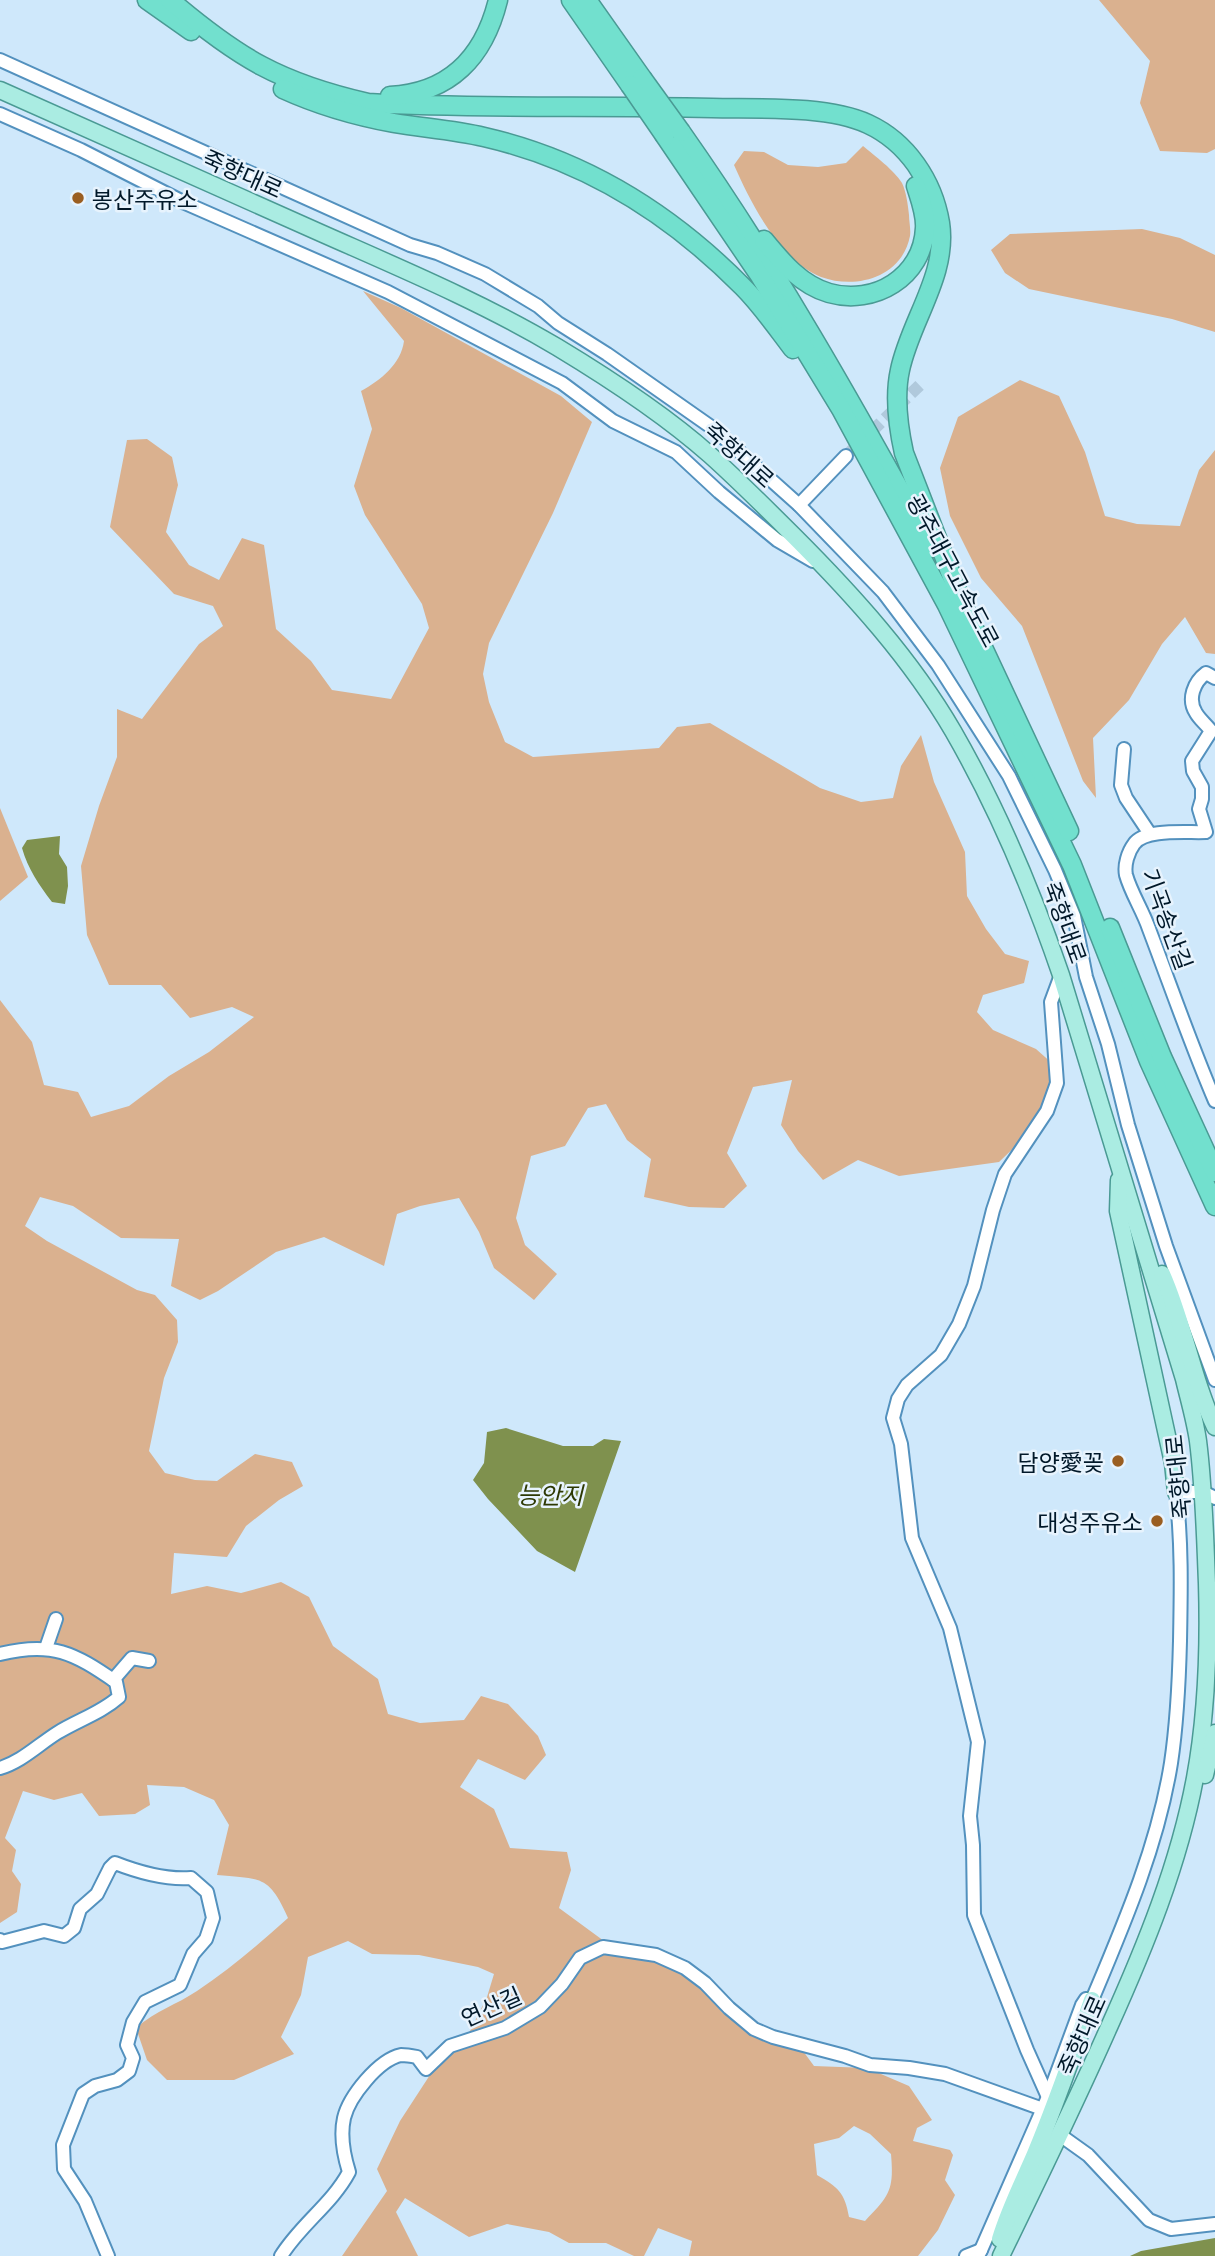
<svg xmlns="http://www.w3.org/2000/svg" width="1215" height="2256" font-family="'Playfair Display','Noto Sans KR',serif">
	<style>
		.green { fill: #dab18f; fill-rule: evenodd }
		.water { fill: #7f914e }
		.lines { fill: none; stroke-linecap: round; stroke-linejoin: round }
		.minor-tunnel { stroke: #b0c9dc; stroke-width: 12; stroke-dasharray: 12 6; stroke-linecap: butt }
		.minor-casing { stroke: #5391be; stroke-width: 16 }
		.major-casing { stroke: #4a9a94; stroke-width: 19 }
		.highway-casing { stroke: #4a9a94; stroke-width: 21 }
		.minor { stroke: #fff; stroke-width: 12 }
		.major { stroke: #aaece2; stroke-width: 16 }
		.highway { stroke: #72e0ce; stroke-width: 18 }
		.highway-bridge-casing { stroke: #4a9a94; stroke-width: 21; stroke-linecap: butt }
		.highway-bridge { stroke: #72e0ce; stroke-width: 18 }
		.poi-dot { fill: #9a5e21; stroke: #e7f3fd; stroke-width: 2.5 }
		.labels { text-anchor: middle; dominant-baseline: central; stroke-width: 5; stroke-linejoin: round; paint-order: stroke }
		.street-label { font-size: 23px; fill: #011829; stroke: #e7f3fd }
		.poi-label { font-size: 23px; fill: #011829; stroke: #e7f3fd; text-anchor: end }
		.water-label { font-size: 24px; font-style: italic; fill: #2d3903; stroke: #e7f3fd }
	</style>
	<rect width="100%" height="100%" fill="#cfe8fb"/>
	<g class="green">
		<path d="M1099,0h116v149l-8,4 -47,-2 -20,-48 10,-42z"/>
		<path d="M863,146c11,9 32,25 39,37 4,8 6,22 7,32 0,6 2,15 1,21 -8,41 -53,54 -89,41 -42,-17 -70,-74 -87,-112l10,-14 20,1 24,13 30,2 28,-4z"/>
		<path d="M1142,229l38,9 35,17v77l-43,-13 -143,-30 -24,-16 -14,-23 19,-16z"/>
		<path d="M363,291l38,17 160,88 31,26 -39,91 -64,130 -6,31 6,28 16,40 28,15 126,-9 18,-21 33,-4 110,65 41,14 32,-4 8,-32 20,-31 13,47 31,70 2,44 19,33 19,25 24,7 -5,22 -41,12 -6,17 16,18 43,19 18,16 -10,42 -22,33 -23,22 -100,14 -41,-16 -35,20 -25,-29 -17,-26 11,-45 -39,7 -26,66 20,33 -23,22 -35,-1 -45,-10 7,-38 -24,-19 -21,-36 -18,4 -23,38 -34,10 -15,62 9,27 32,29 -23,26 -40,-32 -15,-36 -20,-34 -39,8 -23,8 -13,52 -60,-29 -48,15 -58,39 -18,9 -29,-14 8,-47 -58,-1 -48,-32 -33,-9 -15,29 22,15 90,49 18,5 22,25 1,22 -14,36 -15,73 16,22 30,7 22,1 38,-27 37,8 11,24 -24,14 -33,26 -19,31 -53,-4 -3,41 36,-8 34,7 40,-11 28,15 24,49 45,33 10,35 32,9 44,-3 17,-24 27,8 30,32 8,19 -21,25 -47,-21 -18,28 34,22 16,39 57,4 4,18 -12,38 45,33 72,28 26,19 20,24 47,31 34,8 11,15 53,2 42,18 23,34 -15,8 -4,13 37,9 3,5 -8,25 10,15 -17,35 -20,26h-229l3,-15 -34,-13 -14,28h-10l-28,-13h-37l-20,-11 -42,-8 -38,13 -64,-39 -9,14 22,44h-76l45,-65 -10,-22 23,-48 41,-63 29,-27 17,-34 7,-23 -16,-7 -59,-12 -47,-1 -24,-13 -40,16 -7,38 -20,42 13,17 -60,26h-67l-20,-20 -11,-32c21,-18 40,-23 61,-37 33,-22 62,-47 91,-73 -19,-43 -27,-39 -71,-43l12,-50 -15,-25 -30,-13 -37,-2 3,20 -15,9 -36,2 -17,-23 -28,7 -31,-9 -18,47 11,12 -4,21 9,13 -4,28 -17,11v-923l32,42 12,43 34,7 13,25 38,-11 40,-30 40,-24 45,-35 -22,-10 -42,11 -29,-33h-52l-22,-50 -6,-69 18,-60 18,-49v-48l25,10 57,-75 24,-18 -10,-20 -39,-12 -64,-67 17,-87 20,-1 25,18 6,28 -12,47 23,33 30,15 23,-42 22,7 12,84 35,32 21,29 59,9 38,-71 -7,-24 -57,-89 -11,-29 18,-57 -11,-38c20,-11 40,-27 43,-50zM854,2126l16,8 21,20c3,36 -1,41 -26,67l-16,-4c-4,-24 -11,-30 -32,-42l-3,-31 25,-6z"/>
		<path d="M1020,380l39,16 26,56 20,64 32,8 43,2 19,-56 16,-20v204l-9,-1 -21,-36 -23,27 -33,56 -36,38 3,60 -13,-17 -61,-155 -41,-48 -31,-62 -10,-48 18,-51z"/>
		<path d="M0,808l28,69 -28,24z"/>
	</g>
	<g class="water">
		<path d="M60,836l-1,18 8,13 1,19 -3,18 -13,-2c-13,-17 -24,-33 -30,-54l5,-8z"/>
		<path d="M506,1428l57,18h30l11,-7 17,2 -46,131 -38,-21 -49,-52 -15,-19 11,-17 3,-31z"/>
		<path d="M1215,2238v18h-85l11,-5z"/>
	</g>
	<g class="lines">
		<path class="minor-tunnel" d="M846,456l74,-71"/>
		<g class="minor-casing">
			<g id="minor">
				<path d="M0,60l410,185 27,8 48,21 53,32 20,17 49,31 107,75 85,76 84,87 55,73 71,111 46,94 19,46 12,61 22,67 20,81 38,121 49,134"/>
				<path d="M0,114l81,36 104,53 203,89 174,91 51,38 63,31 43,40 58,48 36,21"/>
				<path d="M799,505l47,-49"/>
				<path d="M1215,678l-9,-5c-12,9 -19,26 -10,40 4,7 11,12 15,18l-19,30 1,10 9,16v12l-3,10 7,23c-18,1 -61,-4 -72,12 -6,8 -10,21 -8,31 5,18 17,36 23,54 22,58 42,116 66,172"/>
				<path d="M1124,749l-3,36 5,13 24,36"/>
				<path d="M46,1648l10,-29"/>
				<path d="M0,1654c52,-13 74,-1 116,28l3,15c-18,16 -41,23 -62,36 -19,12 -36,29 -57,35"/>
				<path d="M113,1680l19,-22 17,3"/>
				<path d="M0,1940l2,2 42,-11 20,5 10,-8 6,-19 17,-15 13,-26 5,-5c23,9 50,17 76,15l16,14 6,26 -7,21 -13,15 -13,31 -35,17 -12,20 -6,23 6,13 -4,13 -12,9 -22,6 -12,8 -20,51 1,24 21,32 23,55"/>
				<path d="M1048,2097l-21,-47 -53,-135 -1,-70 -3,-29 8,-74 -28,-114 -38,-90 -11,-94 -8,-26 5,-19 9,-14 34,-30 18,-31 15,-38 19,-76 12,-36 42,-63 10,-28 -6,-81 10,-27"/>
				<path d="M1060,2135l28,20 61,65 22,9 44,-5"/>
				<path d="M981,2250l67,-153 34,-92 4,-6 6,1c32,-76 66,-155 79,-237 6,-40 8,-81 9,-122 1,-51 2,-99 -4,-149h27l12,6"/>
				<path d="M281,2256c19,-31 51,-52 68,-84 -5,-16 -9,-36 -5,-54 5,-21 34,-58 57,-63 4,0 11,1 16,2l9,12 24,-23 55,-18 35,-21 22,-23 18,-26 23,-11 53,8 29,13 20,15 24,25 25,21 19,8 72,19 25,9 39,3 36,6 106,38"/>
				<path d="M966,2256l15,-6 -3,6"/>
			</g>
		</g>
		<g class="major-casing">
			<g id="major">
				<path d="M0,90c108,48 216,96 323,144 79,35 160,69 234,113 53,32 107,67 153,108 29,26 56,53 84,81 59,59 117,123 159,195 45,78 79,159 108,244l123,404c5,21 11,41 14,62 6,47 7,95 9,142 2,66 0,130 -12,195 -16,86 -50,169 -86,249 -34,77 -71,153 -108,229"/>
				<path d="M1119,1180l-1,31 55,252 3,29"/>
				<path d="M1162,1274c22,49 30,104 53,153"/>
				<path d="M1205,1775l10,-42"/>
				<path d="M1000,2239c9,-30 23,-57 35,-85 21,-51 39,-102 57,-154"/>
			</g>
		</g>
		<g class="highway-casing">
			<g id="highway">
				<path d="M147,0l44,31"/>
				<path d="M170,0c68,58 110,83 198,103 114,6 229,2 344,5 45,1 115,-3 156,16 39,18 65,57 72,99 8,52 -30,98 -40,147 -6,27 -2,56 4,83l57,147"/>
				<path d="M571,0l59,85"/>
				<path d="M587,0l55,78"/>
				<path d="M283,89c35,16 73,27 111,34 30,5 60,7 90,14 100,23 187,77 259,150 18,18 34,41 50,62"/>
				<path d="M390,96c60,-3 94,-39 108,-96"/>
				<path d="M681,132c93,132 173,274 251,416"/>
				<path d="M665,136l95,140 81,133 106,196 125,260 77,196 66,145"/>
				<path d="M764,240c18,22 37,45 65,53 45,13 94,-16 96,-65 1,-14 -5,-29 -9,-42"/>
				<path d="M956,590l113,241"/>
				<path d="M1110,928l52,129 53,115"/>
			</g>
		</g>
		<use href="#minor" class="minor"/>
		<use href="#major" class="major"/>
		<use href="#highway" class="highway"/>
		<g class="highway-bridge-casing">
			<g id="highway-bridge">
				<path d="M642,78l39,54"/>
				<path d="M630,85l35,51"/>
			</g>
		</g>
		<use href="#highway-bridge" class="highway-bridge"/>
	</g>
	<g class="poi-dot">
		<circle cx="78" cy="198" r="7"/>
		<circle cx="1118" cy="1461" r="7"/>
		<circle cx="1157" cy="1521" r="7"/>
	</g>
	<g class="labels">
		<g class="street-label">
			<text transform="translate(243 173) rotate(24)">죽향대로</text>
			<text transform="translate(740 454) rotate(42)">죽향대로</text>
			<text transform="translate(954 570) rotate(62)">광주대구고속도로</text>
			<text transform="translate(1168 919) rotate(70)">기곡송산길</text>
			<text transform="translate(1066 922) rotate(70)">죽향대로</text>
			<text transform="translate(1177 1477) rotate(-96)">죽향대로</text>
			<text transform="translate(491 2006) rotate(-24)">연산길</text>
			<text transform="translate(1081 2035) rotate(-66)">죽향대로</text>
		</g>
		<g class="poi-label">
			<text x="92" y="198" text-anchor="start">봉산주유소</text>
			<text x="1104" y="1461">담양愛꽂</text>
			<text x="1143" y="1521">대성주유소</text>
		</g>
		<g class="water-label">
			<text x="550" y="1494">능안지</text>
		</g>
	</g>
</svg>
